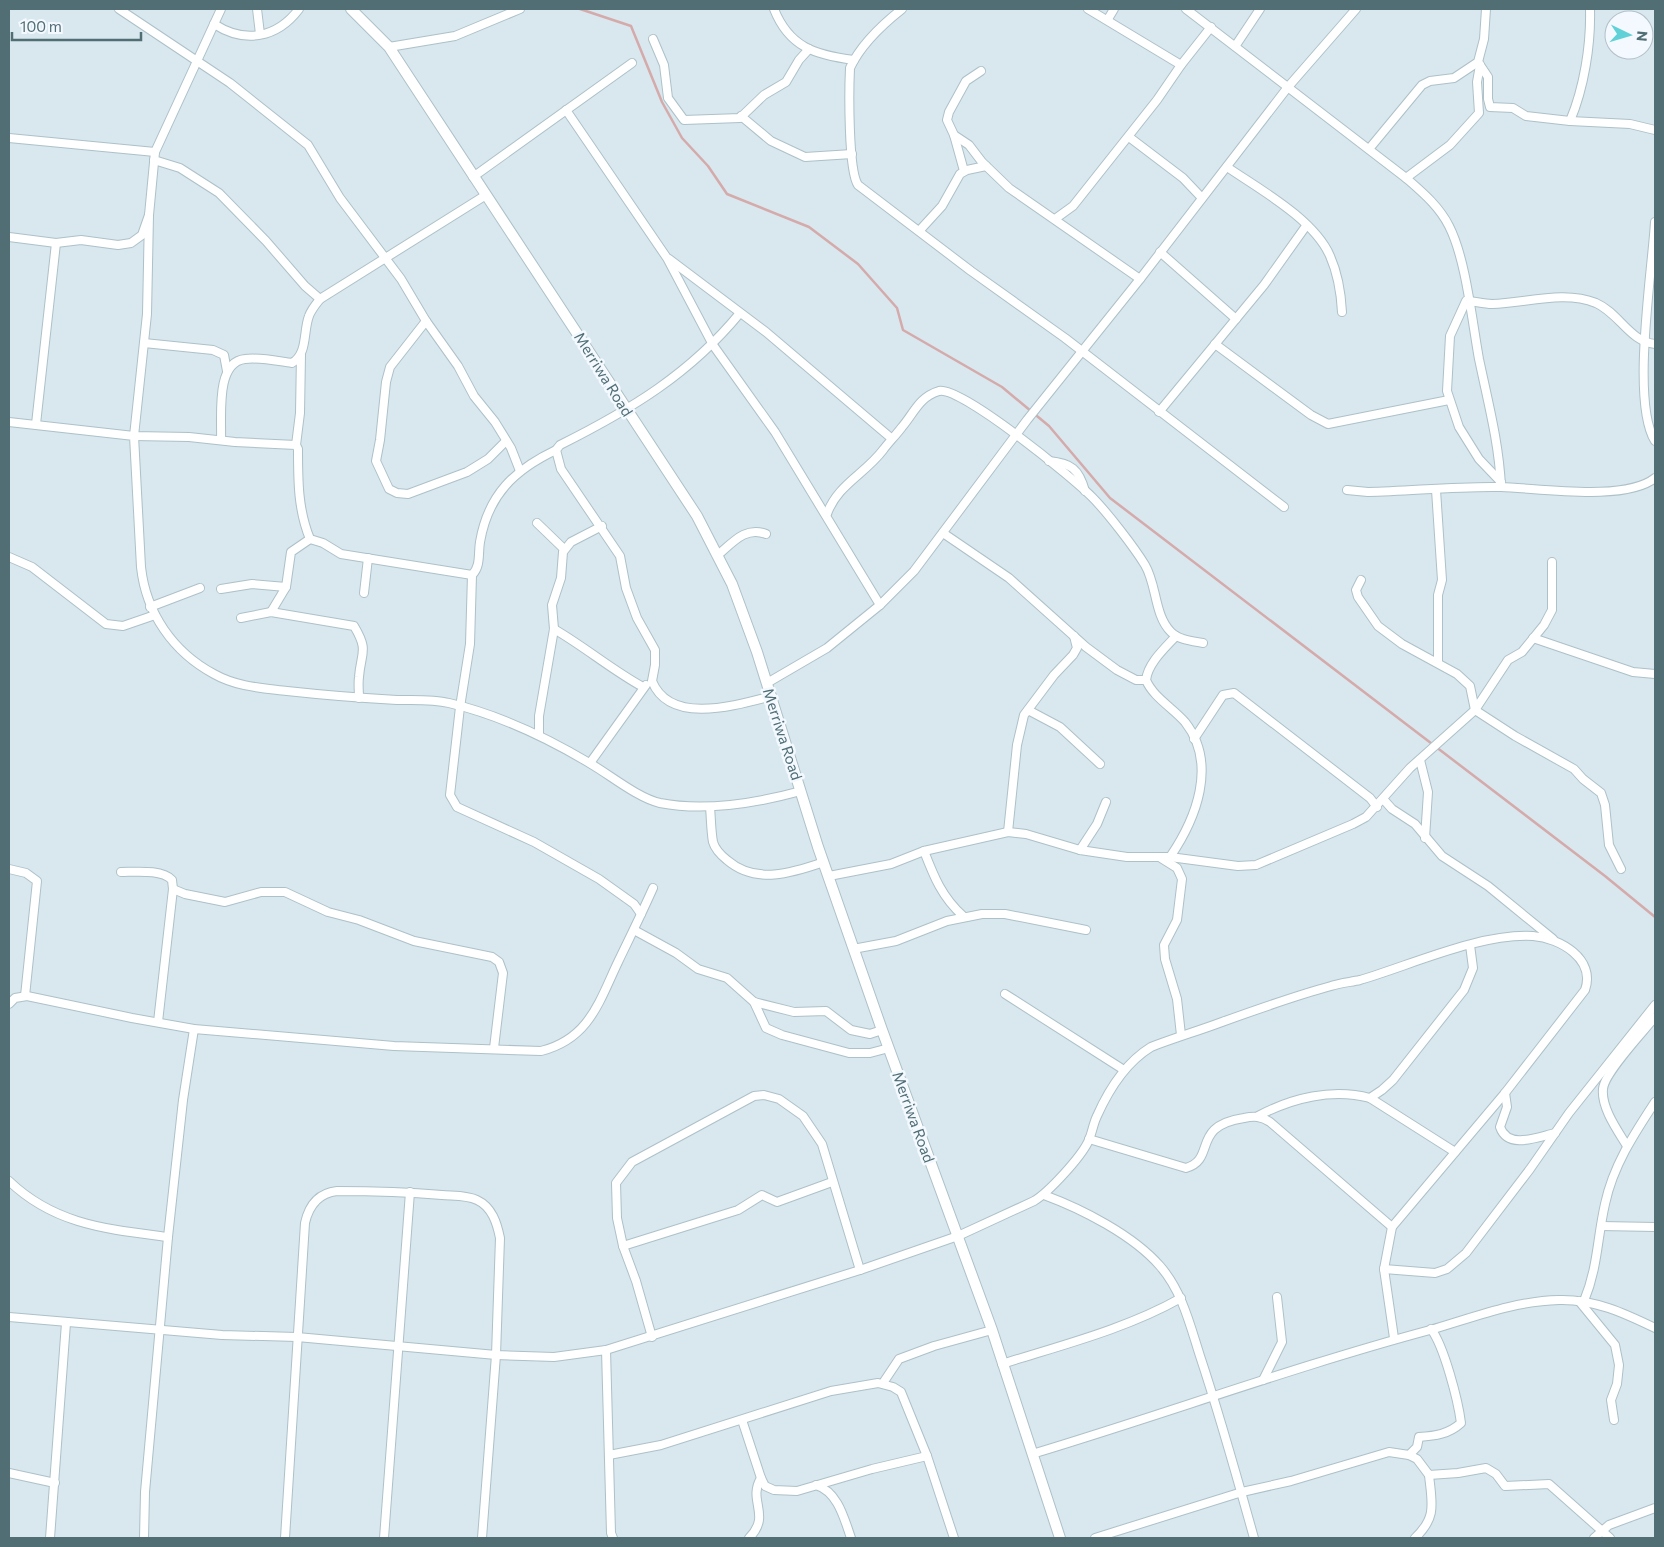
<svg xmlns="http://www.w3.org/2000/svg" width="1664" height="1547" font-family="Commissioner,sans-serif">
	<style>
		.residential { fill: #d9e7ef; fill-rule: evenodd }
		.lines { fill: none; stroke-linecap: round; stroke-linejoin: round }
		.stream { stroke: #d4aaaa; stroke-width: 2.5 }
		.minor-casing { stroke: #adc1c8; stroke-width: 10 }
		.tertiary-casing { stroke: #adc1c8; stroke-width: 12 }
		.minor { stroke: #fff; stroke-width: 8 }
		.tertiary { stroke: #fff; stroke-width: 10 }
		.labels { text-anchor: middle; dominant-baseline: central; stroke-width: 5; stroke-linejoin: round; paint-order: stroke }
		.street-label { font-size: 15px; fill: #516e75; stroke: #f3f9fe }
	</style>
	<rect width="100%" height="100%" fill="#edf5fb"/>
	<path class="residential" d="M9,9h1646v1529h-1646zM1614,20h30v30h-30z"/>
	<g class="lines">
		<path class="stream" d="M580,9l51,17 31,76 20,36 26,28 19,28 82,33 49,37 39,44 6,22 99,57 47,39 61,72 495,378 50,41"/>
		<g class="minor-casing">
			<g id="minor">
				<path d="M119,9l111,74 78,62 32,53 61,81 25,42 32,45 16,30 21,26 16,26 9,23"/>
				<path d="M257,9l3,25"/>
				<path d="M774,9c15,38 41,46 80,51"/>
				<path d="M902,9c-19,15 -42,37 -52,59 -1,21 -2,102 8,117l113,86 94,67 219,169"/>
				<path d="M1088,9l93,56"/>
				<path d="M1186,9l220,169c16,14 33,28 43,48 17,33 23,95 30,133 9,43 20,84 22,128"/>
				<path d="M1108,19l6,-10"/>
				<path d="M214,24c31,20 63,14 85,-15"/>
				<path d="M653,39l11,26 4,33 16,22 56,-2 24,-23 22,-13 13,-22 10,-11"/>
				<path d="M1236,45l24,-36"/>
				<path d="M389,47l66,-11 65,-27"/>
				<path d="M1478,62l10,15v22l2,8 23,1 13,8 44,5c14,-33 21,-76 20,-112"/>
				<path d="M981,71l-15,10 -17,31 -2,8 7,15 15,10 13,17 27,26 131,91"/>
				<path d="M566,110l101,148 46,87 62,87 105,173"/>
				<path d="M741,116l30,25 34,16 47,-3"/>
				<path d="M1570,121l60,3 25,6"/>
				<path d="M954,135l10,36"/>
				<path d="M1129,137l54,41 19,20"/>
				<path d="M9,138l146,14"/>
				<path d="M1369,149l53,-64 8,-4 24,-3 24,-16 6,-23 2,-30"/>
				<path d="M154,160l26,8 39,25 47,48 39,45 15,13 166,-104"/>
				<path d="M1227,167c32,22 87,52 103,89 8,18 11,37 12,56"/>
				<path d="M473,177l159,-114"/>
				<path d="M1406,178l44,-33 29,-32 -2,-31 3,-17"/>
				<path d="M149,215l-2,99 -13,122 55,1 46,5 61,3 2,4c0,32 0,61 12,90l13,4 18,11 131,21"/>
				<path d="M1055,219l18,-13 84,-106 24,-35 30,-38"/>
				<path d="M1655,222c-3,51 -24,180 0,219"/>
				<path d="M920,230l22,-24 18,-32 7,-4 19,-4"/>
				<path d="M9,237l47,6 25,-3 37,5 13,-2 11,-8 7,-20 6,-63 66,-143"/>
				<path d="M1160,252l76,67"/>
				<path d="M669,259l97,73 125,106"/>
				<path d="M1466,301l-16,35 -3,55 12,36 20,32 22,23"/>
				<path d="M1469,301c8,1 16,3 23,3 34,-1 72,-14 104,-1 23,10 34,39 59,41"/>
				<path d="M740,313c-50,61 -110,97 -180,132l-4,5 5,19 59,87 6,32 11,30 18,32v15l-3,16c18,45 85,24 120,15"/>
				<path d="M426,321l-36,46 -4,15 -6,58 -4,21 13,28 8,4 11,1 59,-22 21,-13 18,-18"/>
				<path d="M144,343l69,7 11,5 3,16"/>
				<path d="M1215,344l96,71 17,9 121,-24"/>
				<path d="M1159,412l105,-127 42,-59"/>
				<path d="M9,422l125,14 7,131c5,46 32,85 73,107 23,13 49,14 73,17 37,4 73,7 110,9 17,0 36,-1 52,3 51,12 97,34 142,61 19,11 47,34 69,39 46,9 97,0 141,-12"/>
				<path d="M36,424l20,-181"/>
				<path d="M221,440c1,-23 -6,-78 24,-81 15,-2 32,2 47,4 16,-9 11,-32 17,-47 2,-6 7,-12 11,-17"/>
				<path d="M296,445l4,-32 1,-59"/>
				<path d="M556,450c-42,20 -68,45 -76,92 -2,12 1,24 -8,33l-2,69 -10,63 -10,88 7,12 77,35 65,37 35,25 7,10"/>
				<path d="M1049,461c22,2 30,8 36,30"/>
				<path d="M1347,490l21,2c44,-1 89,-6 133,-5 38,1 124,15 154,-9"/>
				<path d="M1436,490l6,90 -4,15v67"/>
				<path d="M827,514c10,-29 38,-40 56,-64 6,-8 13,-15 19,-23 12,-14 17,-30 37,-36 22,-5 134,87 153,106 15,15 42,50 53,68 12,20 9,50 26,67 8,8 21,9 32,11"/>
				<path d="M537,523l27,26"/>
				<path d="M943,533l66,45 77,69 31,23 19,10h10"/>
				<path d="M718,555c15,-13 28,-29 48,-21"/>
				<path d="M9,557l23,10 74,57 17,2 32,-11"/>
				<path d="M1361,580l-5,10 2,7 20,29 24,18 55,30 13,12 5,24 40,26 59,33 9,10 18,14 4,12 4,40 12,24"/>
				<path d="M221,589l31,-5 34,3"/>
				<path d="M364,593l4,-35"/>
				<path d="M150,607l50,-19"/>
				<path d="M271,612l15,-25 5,-35 19,-13"/>
				<path d="M241,618l30,-6 83,14c15,25 7,26 5,51 -1,7 0,14 0,21"/>
				<path d="M554,629c31,18 58,41 89,58"/>
				<path d="M1533,638l100,34 22,2"/>
				<path d="M767,683l60,-35 53,-43 34,-34 113,-151 113,-141 148,-192 68,-78"/>
				<path d="M1028,710l32,17 40,37"/>
				<path d="M539,735v-19l15,-87 -2,-24 9,-27 2,-26 8,-10 31,-16"/>
				<path d="M1194,739l29,-44 11,-2 136,105 7,9"/>
				<path d="M1420,760l8,32 -3,46"/>
				<path d="M590,763l56,-78"/>
				<path d="M1384,800l8,9 23,15 27,32 46,30 65,53"/>
				<path d="M710,807c1,11 1,24 3,35 2,7 9,14 14,18 29,25 65,13 97,2"/>
				<path d="M1008,832l9,-87 7,-30 30,-40 19,-20 4,-7 -3,-12"/>
				<path d="M1080,850l17,-26 9,-22"/>
				<path d="M924,851c10,26 18,46 39,65"/>
				<path d="M1170,857c26,-38 48,-93 15,-135 -12,-14 -32,-25 -39,-42 2,-17 19,-32 30,-44"/>
				<path d="M1161,858l16,10 5,11 -5,41 -13,25 1,14 12,40 4,36"/>
				<path d="M9,869l17,4 11,8 -12,115"/>
				<path d="M121,872c14,0 41,-3 51,8l1,9 -15,133"/>
				<path d="M829,876l62,-12 33,-13 84,-19 18,2 54,16 47,7h43l68,9 18,-1 97,-41 13,-7 44,-49 65,-58 33,-50 14,-8 22,-27 8,-15v-48"/>
				<path d="M173,889l12,5 40,8 36,-10h24l43,20 31,8 55,21 78,16 7,5 4,11 -9,75"/>
				<path d="M634,930l42,23 22,16 29,9 27,24 40,10 32,-1 25,19 19,4 12,-4"/>
				<path d="M853,949l43,-8 51,-20 35,-7h23l81,16"/>
				<path d="M1005,994l119,76"/>
				<path d="M754,1002l12,26 16,7 67,18h21l19,-5"/>
				<path d="M9,1004l6,-6 12,-2 105,22 62,11 200,17 147,5c48,-12 58,-49 77,-89 12,-25 24,-49 35,-74"/>
				<path d="M1505,1093l2,14 -7,20c8,23 38,10 55,6"/>
				<path d="M1370,1098l12,-8 11,-10 71,-90 9,-22 -3,-23"/>
				<path d="M1258,1116c34,-18 74,-28 112,-18l85,54"/>
				<path d="M1089,1139l97,29c31,-9 4,-42 58,-50 10,-2 17,-2 26,4l122,105"/>
				<path d="M1627,1146c-9,-15 -26,-38 -24,-57 1,-16 41,-58 52,-72"/>
				<path d="M9,1181c46,44 98,48 159,56"/>
				<path d="M1044,1195c38,14 89,40 116,71 22,25 30,59 40,90 20,60 37,121 54,182"/>
				<path d="M1601,1226l54,1"/>
				<path d="M623,1246l115,-36 24,-15 15,7 55,-20"/>
				<path d="M1384,1269l51,4 12,-4 19,-16 64,-84 39,-56 86,-108"/>
				<path d="M1579,1301l36,44 4,20 -2,19 -6,16 3,20"/>
				<path d="M1584,1301c14,-34 13,-62 21,-97 8,-38 29,-70 50,-102"/>
				<path d="M9,1317l213,18 75,2 199,18 58,2 52,-7 254,-80 98,-34 76,-35c15,-9 46,-43 54,-59 4,-8 5,-18 9,-26 12,-27 28,-53 54,-69 23,-9 47,-16 71,-25 36,-13 72,-26 109,-36 9,-3 20,-4 29,-6 51,-15 120,-47 173,-44 27,2 63,23 52,54l-80,103 -113,134 -8,42 10,69"/>
				<path d="M652,1337l-16,-56 -13,-35 -6,-28 -1,-35 16,-21 122,-66 10,-1 15,4 24,17 19,28 38,126"/>
				<path d="M606,1350l5,183 2,5"/>
				<path d="M1002,1364c60,-19 124,-35 179,-66"/>
				<path d="M1263,1380l19,-38 -5,-45"/>
				<path d="M883,1383l16,-24 35,-13 58,-16"/>
				<path d="M742,1420l19,58 4,8 9,4 23,1 75,-22 55,-13"/>
				<path d="M1032,1454c133,-40 264,-88 398,-124 42,-12 84,-29 129,-30 35,-1 65,13 96,28"/>
				<path d="M609,1455l52,-10 170,-54 47,-8 15,4 8,5 26,64 27,82"/>
				<path d="M1409,1455l8,-8 2,-10c16,-1 30,-3 42,-14 -3,-23 -17,-77 -30,-94"/>
				<path d="M9,1473l46,10"/>
				<path d="M816,1485c22,7 28,33 35,53"/>
				<path d="M50,1538l16,-215"/>
				<path d="M144,1538l1,-46 23,-255 15,-137 11,-71"/>
				<path d="M285,1538l20,-315c4,-18 14,-30 32,-32 35,0 70,1 105,4 11,1 25,0 35,5 15,7 20,23 23,38l-4,117 -14,183"/>
				<path d="M384,1538l26,-346"/>
				<path d="M749,1538c23,-23 -2,-37 12,-60"/>
				<path d="M1095,1538l147,-46 49,-11 98,-29 20,3 8,4 12,16 29,-2 28,-5 10,6 9,12 44,-2 61,54"/>
				<path d="M1415,1538c22,-21 17,-34 14,-63"/>
				<path d="M1594,1538l15,-13 46,-17"/>
			</g>
		</g>
		<g class="tertiary-casing">
			<path id="tertiary" d="M351,9l38,38 19,29 289,440 35,68 25,68 61,195 64,183 110,300 68,208"/>
		</g>
		<use href="#minor" class="minor"/>
		<use href="#tertiary" class="tertiary"/>
	</g>
	<g class="labels">
		<g class="street-label">
			<text transform="translate(604 374) rotate(58)">Merriwa Road</text>
			<text transform="translate(783 734) rotate(72)">Merriwa Road</text>
			<text transform="translate(914 1117) rotate(70)">Merriwa Road</text>
		</g>
	</g>
	<rect width="1664" height="1547" fill="none" stroke="#516e75" stroke-width="20"/>
	<g transform="translate(1629 35) rotate(95)"><circle r="24" fill="#f3f9fe" stroke="#b2c1c7"/>
	<path d="M0-4L9 19L0 12L-9 19Z" fill="#60d1d7"/>
	<text y="-8" font-size="14" font-weight="bold" text-anchor="middle" fill="#516e75">N</text>
	</g>
	<path d="M12 32v8h129v-8" fill="none" stroke="#516e75" stroke-width="2.5"/>
	<text x="20" y="32" font-size="15" fill="#516e75" stroke="#f3f9fe" stroke-width="4" paint-order="stroke">100 m</text>
</svg>
